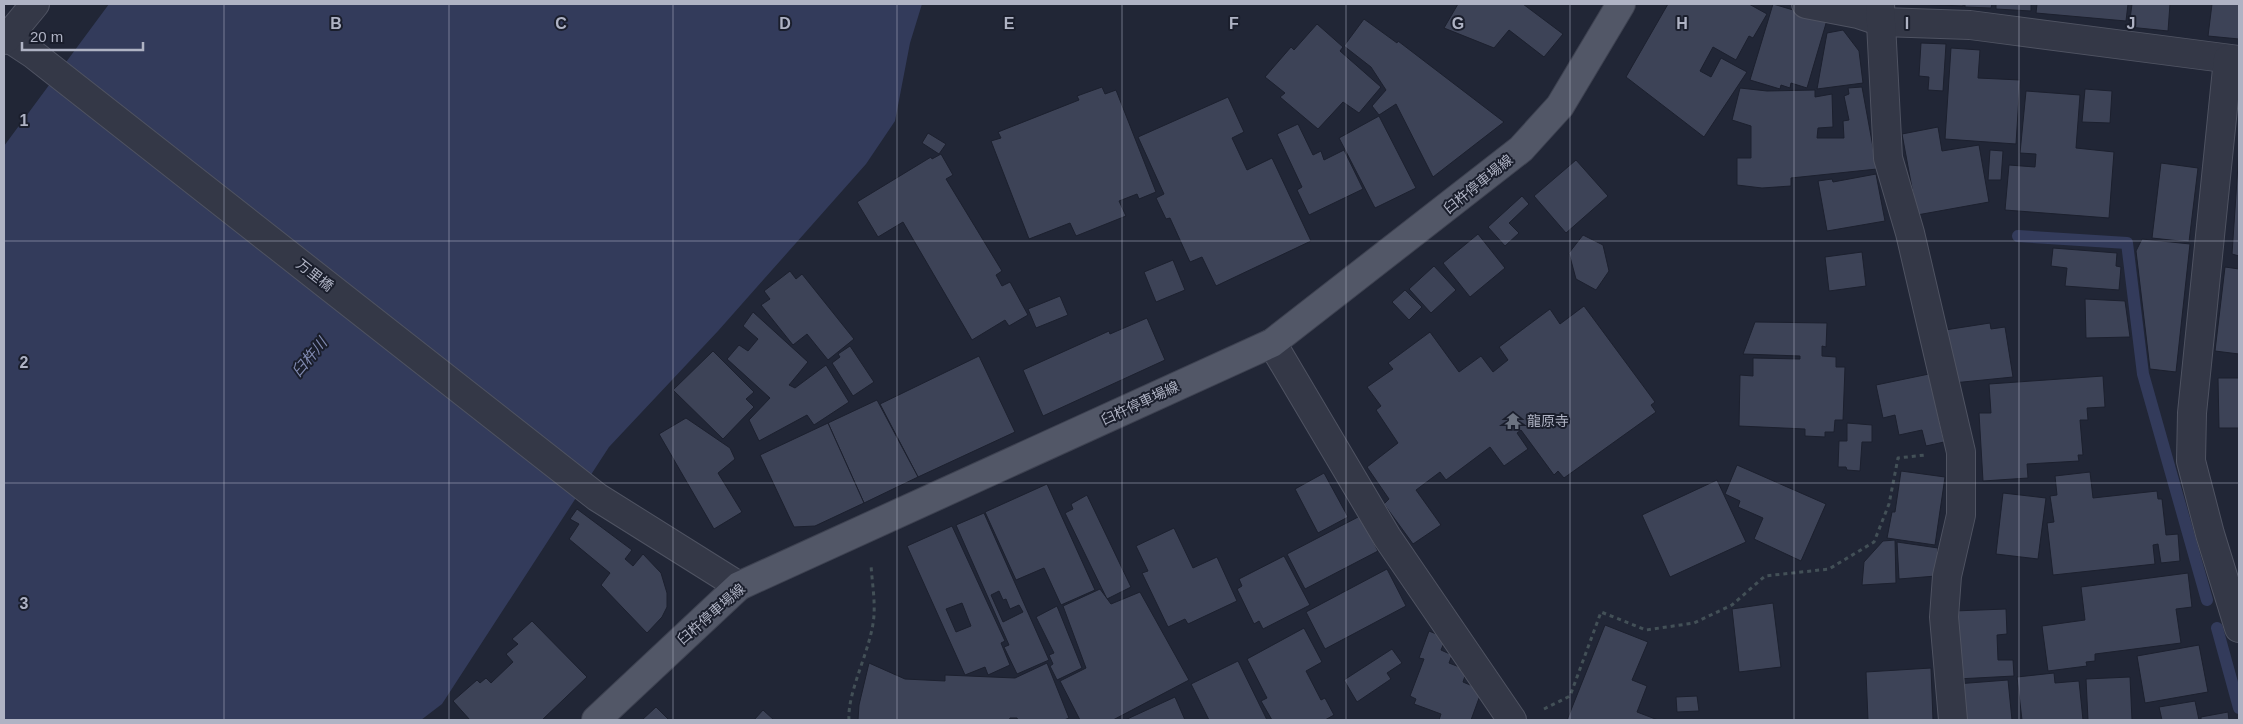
<svg xmlns="http://www.w3.org/2000/svg" width="2243" height="724" font-family="Helvetica,'Noto Sans JP',sans-serif">
	<style>
		.water { fill: #333b5b }
		.lines { fill: none; stroke-linecap: round; stroke-linejoin: round }
		.stream { stroke: #333b5b; stroke-width: 12 }
		.building { fill: #3d4357; stroke: #1c202e; fill-rule: evenodd }
		.minor-casing { stroke: #4f5362; stroke-width: 30 }
		.major-casing { stroke: #3e4251; stroke-width: 30 }
		.path { stroke: #435057; stroke-width: 3; stroke-dasharray: 4 4; stroke-linecap: butt }
		.minor { stroke: #343847; stroke-width: 28 }
		.major { stroke: #525767; stroke-width: 28 }
		.grid { fill: none; stroke: #afb3c4; stroke-width: 1; stroke-opacity: 0.55 }
		.labels { text-anchor: middle; dominant-baseline: central; stroke-width: 4; stroke-linejoin: round; paint-order: stroke }
		.street-label { font-size: 14px; fill: #afb3c4; stroke: #1a1e2c }
		.poi-label { font-size: 14px; fill: #afb3c4; stroke: #1a1e2c; text-anchor: start }
		.water-label { font-size: 15px; font-style: italic; fill: #808ab0; stroke: #1a1e2c }
		.grid-label { font-size: 16px; text-anchor: middle; font-weight: bold; fill: #afb3c4; stroke: #1a1e2c; stroke-width: 4; stroke-linejoin: round; paint-order: stroke }
	</style>
	<rect width="100%" height="100%" fill="#212636"/>
	<path class="water" d="M109,4h813l-12,39 -15,78 -29,43 -148,167 -109,116 -167,257 -21,16h-417v-574z"/>
	<g class="lines">
		<g class="stream">
			<path d="M2018,236l109,7 16,131 64,226"/>
			<path d="M2217,628l22,80"/>
		</g>
	</g>
	<g class="building">
		<path d="M1458,4h65l40,30 -19,23 -35,-27 -15,18 -50,-20z"/>
		<path d="M1668,4h81l18,10 -14,24 -4,-2 -13,24 -23,-13 -13,24 11,6 10,-19 26,14 -43,65 -78,-60z"/>
		<path d="M1773,4l54,16 -20,68 -16,-5 -1,5 -9,-3 -1,4 -30,-9z"/>
		<path d="M1916,4h47v2z"/>
		<path d="M1965,4h27l-1,4 -26,-1z"/>
		<path d="M1996,4h35v7l-35,-2z"/>
		<path d="M2037,4h91l-2,17 -90,-8z"/>
		<path d="M2132,4h38l-2,27 -39,-4z"/>
		<path d="M2212,4h27v35l-31,-3z"/>
		<path d="M1364,19l33,24 1,-2 106,81 -71,55 -37,-73 -17,11 -7,-9 14,-16 -15,-23 -27,-21z"/>
		<path d="M1317,24l26,23 -3,4 41,36 -22,26 -16,-11 -25,27 -38,-32 5,-4 -20,-16 26,-30 3,3z"/>
		<path d="M1843,30l16,21 4,32 -46,6 10,-56z"/>
		<path d="M1921,43l25,1 -3,47 -15,-1 1,-13 -10,-1z"/>
		<path d="M1951,48l29,2 -2,28 42,2 -4,64 -71,-5z"/>
		<path d="M1102,87l3,7 11,-4 40,102 -17,7 -2,-5 -18,7 7,15 -50,20 -6,-13 -41,16 -38,-98 10,-3 -3,-6 81,-32 -2,-4z"/>
		<path d="M1862,87l15,82 -86,9v8l-29,2 -25,-3v-27h14v-32l-19,-6 8,-32 27,3 48,-1v7l17,-3 1,33 -15,1 -1,10h27l-1,-17 6,-1 -5,-24 5,-2 -1,-6z"/>
		<path d="M2085,89l27,2 -2,32 -28,-1z"/>
		<path d="M2026,91l54,4 -4,53 38,4 -5,66 -104,-8 4,-45 26,2 1,-13 -16,-1z"/>
		<path d="M1228,97l16,35 -12,6 15,32 25,-12 39,83 -95,45 -14,-29 -12,5 -20,-44 -4,1 -10,-21 8,-4 -26,-57z"/>
		<path d="M1379,116l37,72 -41,20 -36,-70z"/>
		<path d="M1298,124l15,31 8,-4 3,9 20,-10 19,39 -54,26 -12,-25 5,-3 -25,-53z"/>
		<path d="M1938,127l4,24 37,-6 10,57 -72,13 -15,-81z"/>
		<path d="M928,133l18,11 -7,10 -17,-11z"/>
		<path d="M1990,150l13,1 -2,29h-13z"/>
		<path d="M2239,150v106l-7,-2z"/>
		<path d="M941,154l12,21 -7,4 56,92 -6,4 6,11 8,-4 18,33 -19,11 -4,-6 -33,20 -69,-118 -25,15 -21,-35 74,-45 1,2z"/>
		<path d="M1576,160l32,36 -42,37 -32,-37z"/>
		<path d="M2161,163l37,5 -9,74 -37,-4z"/>
		<path d="M1876,174l9,47 -58,10 -9,-50 14,-2 1,3z"/>
		<path d="M1522,196l7,8 -20,19 10,10 -14,13 -17,-19z"/>
		<path d="M1478,234l27,34 -35,29 -27,-34z"/>
		<path d="M1583,235l20,10 6,26 -13,19 -20,-11 -7,-26z"/>
		<path d="M2142,239l48,5 -14,128 -26,-3 -14,-118z"/>
		<path d="M2053,248l64,5 -1,13 5,1 -2,23 -54,-4 2,-18 -16,-2z"/>
		<path d="M1862,252l4,34 -37,5 -4,-34z"/>
		<path d="M1173,260l12,30 -29,12 -12,-30z"/>
		<path d="M1434,266l22,24 -25,23 -22,-24z"/>
		<path d="M2225,267l14,2v85l-24,-3z"/>
		<path d="M790,271l6,8 6,-5 52,65 -26,21 -21,-26 -14,11 -32,-40 9,-6 -6,-8z"/>
		<path d="M1405,290l17,17 -13,13 -17,-18z"/>
		<path d="M1060,296l8,19 -32,13 -8,-19z"/>
		<path d="M2085,299l40,2 5,36 -44,1z"/>
		<path d="M1584,306l71,96 -4,3 5,7 -92,66 -6,-7 -4,4 -33,-45 -4,3 11,16 -24,17 -14,-19 -44,33 -6,-8 -24,18 25,35 -28,19 -29,-40 5,-5 -22,-32 31,-24 -22,-33 5,-4 -14,-19 26,-18 -5,-6 42,-31 29,40 22,-16 12,16 15,-12 -9,-13 51,-38 10,15z"/>
		<path d="M753,312l55,50 -19,23 6,3 31,-23 23,37 -35,23 -7,-10 -48,26 -10,-21 21,-22 -43,-39 12,-14 9,6 10,-12 -15,-13z"/>
		<path d="M1147,318l18,42 -122,56 -20,-46 86,-39 1,3z"/>
		<path d="M1755,322l72,1 -1,24 -4,-1v10l14,1v10h9l-2,53h-8l-1,12h-9v5l-20,-1v-7l-66,-3 1,-51 13,1v-18l47,1v-3l-57,-2z"/>
		<path d="M1990,323l1,6 14,-2 8,50 -60,6 -8,-53z"/>
		<path d="M850,346l24,36 -21,14 -21,-33 8,-6 -2,-3z"/>
		<path d="M713,351l41,41 -8,7 8,8 -31,32 -50,-49z"/>
		<path d="M979,356l36,76 -97,45 -38,-73z"/>
		<path d="M1929,374l15,68 -18,4 -4,-16 -23,5 -4,-20 -12,3 -7,-33z"/>
		<path d="M2103,376l2,31 -18,1 1,12h-8l3,35h-5l1,6 -52,3 1,14 -45,3 -4,-68h12l-2,-29z"/>
		<path d="M2218,378h21v50h-20z"/>
		<path d="M877,400l41,77 -54,26 -36,-80z"/>
		<path d="M686,418l44,30 5,11 -17,14 24,39 -28,17 -55,-95z"/>
		<path d="M828,423l36,80 -49,23 -21,1 -34,-72z"/>
		<path d="M1847,423l25,2v17h-10l-2,29 -13,-1 -1,-3h-8l1,-26h8z"/>
		<path d="M1737,465l89,39 -25,57 -47,-22 9,-21 -25,-11 2,-6 -15,-7z"/>
		<path d="M1901,471l44,6 -10,68 -48,-7 5,-26h3z"/>
		<path d="M2090,472l3,26 64,-7 1,8h4l4,36 12,-1 2,27 -19,2 -3,-19 -5,1 2,19 -102,11 -6,-52 7,-1 -4,-26 7,-1 -2,-19z"/>
		<path d="M1324,473l24,44 -30,16 -23,-44z"/>
		<path d="M1717,480l29,62 -76,35 -28,-62z"/>
		<path d="M1047,484l48,106 -34,15 -17,-37 -28,12 -31,-68z"/>
		<path d="M2003,493l43,5 -8,61 -42,-5z"/>
		<path d="M1087,495l44,92 -24,12 -42,-86 8,-4 -2,-5z"/>
		<path d="M577,509l55,41 -7,9 8,7 10,-12 18,19 6,20v14l-5,10 -15,16 -46,-48 9,-12 -41,-34 10,-15 -9,-5z"/>
		<path d="M984,513l65,147 -32,14 -13,-27 5,-2 -53,-120zM999,591l4,9 3,-1 4,10 9,-4 4,7 -20,10 -12,-27z"/>
		<path d="M1360,516l18,35 -73,38 -18,-35z"/>
		<path d="M952,526l53,115 -4,2 9,22 -22,10 -3,-8 -20,8 -58,-129zM962,603l9,23 -15,6 -10,-23z"/>
		<path d="M1174,528l19,40 24,-11 20,44 -49,23 -3,-5 -17,8 -26,-54 6,-2 -12,-25z"/>
		<path d="M1895,540l1,43 -34,2 2,-23 19,-21z"/>
		<path d="M1897,542l41,6 -2,28 -37,3z"/>
		<path d="M1284,556l26,49 -47,24 -4,-8 -5,3 -17,-35 5,-3 -3,-7z"/>
		<path d="M1387,569l19,37 -81,43 -19,-37z"/>
		<path d="M2188,573l4,34 -16,2 5,34 -86,11v7l-9,1 1,4 -39,5 -6,-45 43,-6 -4,-33z"/>
		<path d="M1100,589l11,15 29,-12 49,88 -76,40h-33l-20,-39 26,-13 -23,-62z"/>
		<path d="M1773,603l8,64 -42,5 -7,-63z"/>
		<path d="M1057,606l25,62 -25,12 -7,-14 3,-2 -4,-9 5,-2 -18,-36z"/>
		<path d="M2006,609l1,25 -10,1 1,25h15l1,16 -57,3 -3,-68z"/>
		<path d="M532,621l55,56 -45,43h-72l-17,-19 24,-21 3,3 6,-5 5,5 22,-21 -7,-8 12,-10 -6,-5z"/>
		<path d="M1605,625l43,17 -16,38 15,6 -10,26 21,8h-91z"/>
		<path d="M1304,628l18,34 -16,9 15,29 4,-2 9,17 -9,5h-53l-11,-19 6,-3 -20,-39z"/>
		<path d="M1429,631l17,7 -5,12 11,5 -3,8 18,7 -4,12 19,8 -11,30h-32l2,-6 -27,-10 2,-5 -6,-3 14,-37 -5,-1z"/>
		<path d="M2199,645l9,47 -63,11 -8,-47z"/>
		<path d="M1392,649l10,14 -15,10 4,6 -34,23 -13,-22z"/>
		<path d="M1238,661l29,59h-58l-18,-36z"/>
		<path d="M869,663l36,16 40,2v-6l70,3 32,-15 22,55 -5,2h-46l-1,-2h-7l-1,2h-151l1,-15z"/>
		<path d="M1931,668l2,52h-65l-2,-48z"/>
		<path d="M2054,673l1,10 24,-2 4,39h-61l-5,-43z"/>
		<path d="M2130,677l2,43h-44l-2,-41z"/>
		<path d="M2008,680l4,40h-52l-4,-36z"/>
		<path d="M1697,696l2,15 -22,1 -1,-15z"/>
		<path d="M1175,697l10,23h-60z"/>
		<path d="M2195,701l4,19h-37l-3,-13z"/>
		<path d="M656,707l13,13h-27z"/>
		<path d="M763,710l11,10h-20z"/>
		<path d="M2228,712l1,8h-28v-3z"/>
	</g>
	<g class="lines">
		<g class="minor-casing">
			<g id="minor">
				<path d="M1806,4l52,10 24,8 88,3 269,35"/>
				<path d="M1880,4l8,154 22,75 51,219v63l-14,61 -3,41 9,103"/>
				<path d="M4,35l29,19 564,443 142,89"/>
				<path d="M4,40l3,-2 28,-34"/>
				<path d="M2228,59l-36,354 -1,48 19,73 29,94"/>
				<path d="M1272,343l115,194 125,183"/>
			</g>
		</g>
		<g class="major-casing">
			<path id="major" d="M596,720l143,-134 533,-243 249,-194 39,-43 61,-102"/>
		</g>
		<g class="path">
			<path d="M1544,709l26,-13 31,-84 45,18 48,-7 38,-18 33,-29 64,-7 45,-27 15,-38 9,-46 27,-3"/>
			<path d="M849,720c-2,-29 23,-72 25,-105 1,-16 -2,-34 -3,-50"/>
		</g>
		<use href="#minor" class="minor"/>
		<use href="#major" class="major"/>
	</g>
	<path class="grid" d="M224,4v716M449,4v716M673,4v716M897,4v716M1122,4v716M1346,4v716M1570,4v716M1794,4v716M2019,4v716M4,241h2235M4,483h2235"/>
	<defs>
		<g id="temple-bare" transform="scale(1.35)"><path d="M0-6L5-2H3V0L6.5 2.5H4V6H1.5V3h-3V6H-4V2.5H-6.5L-3 0V-2H-5Z" fill="#6b7280" stroke="#1a1e2c" stroke-width="2.5" paint-order="stroke"/></g>
	</defs>
	<g fill-rule="evenodd">
		<use href="#temple-bare" x="1513" y="421"/>
	</g>
	<g class="labels">
		<g class="street-label">
			<text transform="translate(1478 184) rotate(-39)">臼杵停車場線</text>
			<text transform="translate(315 275) rotate(38)">万里橋</text>
			<text transform="translate(1140 403) rotate(-25)">臼杵停車場線</text>
			<text transform="translate(711 614) rotate(-41)">臼杵停車場線</text>
		</g>
		<g class="poi-label">
			<text x="1527" y="421">龍原寺</text>
		</g>
		<g class="water-label">
			<text transform="translate(309 357) rotate(-50)">臼杵川</text>
		</g>
	</g>
	<g class="grid-label">
		<text x="336" y="29">B</text>
		<text x="561" y="29">C</text>
		<text x="785" y="29">D</text>
		<text x="1009" y="29">E</text>
		<text x="1234" y="29">F</text>
		<text x="1458" y="29">G</text>
		<text x="1682" y="29">H</text>
		<text x="1907" y="29">I</text>
		<text x="2131" y="29">J</text>
		<text x="24" y="126">1</text>
		<text x="24" y="368">2</text>
		<text x="24" y="609">3</text>
	</g>
	<rect width="2243" height="724" fill="none" stroke="#afb3c4" stroke-width="10"/>
	<path d="M22 42v8h121v-8" fill="none" stroke="#afb3c4" stroke-width="2.5"/>
	<text x="30" y="42" font-size="15" fill="#afb3c4" stroke="#1a1e2c" stroke-width="4" paint-order="stroke">20 m</text>
</svg>
